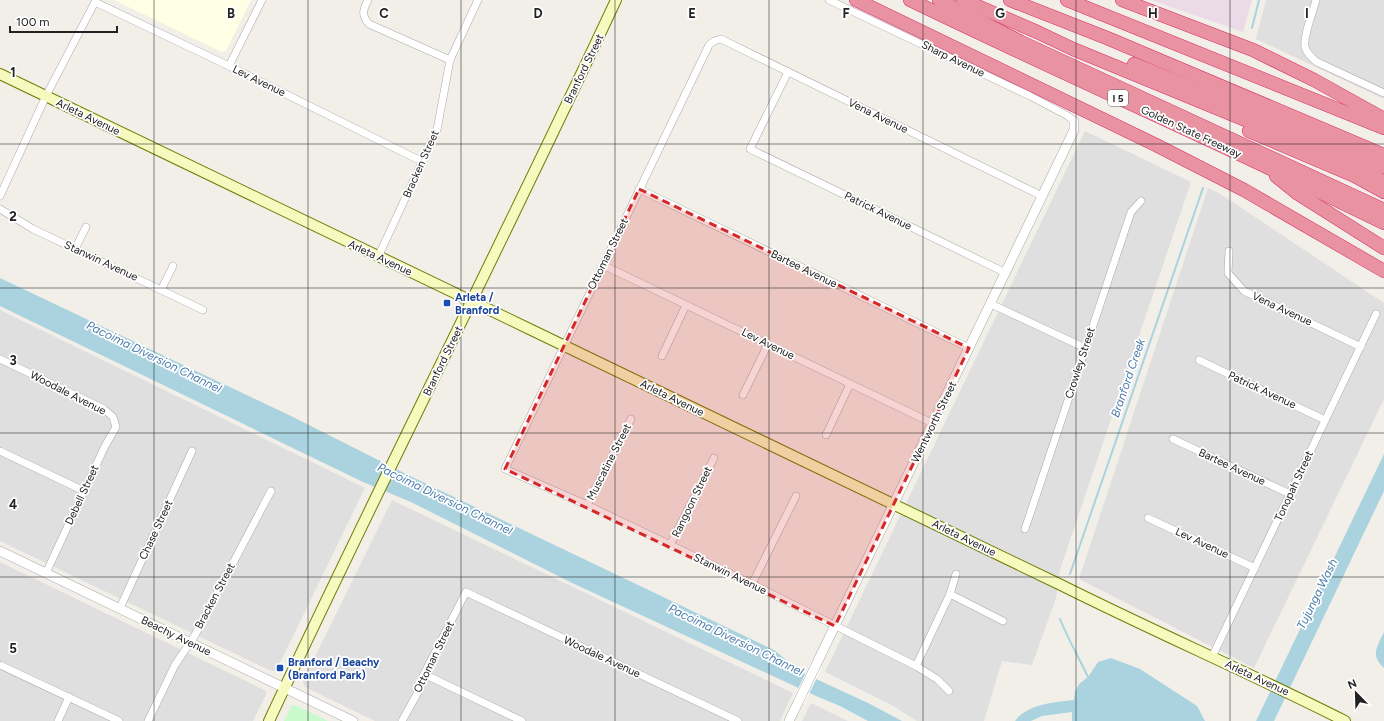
<svg xmlns="http://www.w3.org/2000/svg" width="1384" height="721" font-family="Figtree,sans-serif">
	<style>
		.residential { fill: #e0dfdf }
		.industrial { fill: #ebdbe8 }
		.education { fill: #ffffe5 }
		.park { fill: #c8facc }
		.water { fill: #aad3df }
		.pier { fill: #fff }
		.lines { fill: none; stroke-linecap: round; stroke-linejoin: round }
		.stream { stroke: #aad3df; stroke-width: 2 }
		.minor-casing { stroke: #a9a9a9; stroke-width: 8 }
		.tertiary-casing { stroke: #a9a9a9; stroke-width: 10 }
		.secondary-casing { stroke: #707d05; stroke-width: 12 }
		.motorway-casing { stroke: #dc2a67; stroke-width: 14 }
		.minor { stroke: #fff; stroke-width: 7 }
		.tertiary { stroke: #fff; stroke-width: 9 }
		.secondary { stroke: #f7fabf; stroke-width: 10 }
		.motorway { stroke: #e892a2; stroke-width: 13 }
		.marked { fill: #d62828; fill-opacity: 0.2; stroke: #d62828; stroke-width: 3; stroke-dasharray: 8 5; stroke-linejoin: round }
		.grid { fill: none; stroke: #222; stroke-width: 1; stroke-opacity: 0.55 }
		.transit-dot { fill: #1a4fb4; stroke: #fff; stroke-width: 1.5 }
		.labels { text-anchor: middle; dominant-baseline: central; stroke-width: 3.5; stroke-linejoin: round; paint-order: stroke }
		.shield { fill: #fff; stroke: #646464; stroke-width: 1 }
		.shield-label { font-size: 10px; font-weight: bold; fill: #222 }
		.street-label { font-size: 11px; fill: #222; stroke: #fff }
		.transit-label { font-size: 11px; font-weight: bold; fill: #164399; stroke: #fff; text-anchor: start }
		.water-label { font-size: 12px; font-style: italic; fill: #4a7aab; stroke: #fff }
		.grid-label { font-size: 13px; text-anchor: middle; font-weight: bold; fill: #222; stroke: #fff; stroke-width: 3.5; stroke-linejoin: round; paint-order: stroke }
	</style>
	<rect width="100%" height="100%" fill="#f2efe9"/>
	<g class="residential">
		<path d="M1266,0h118v99l-128,-60z"/>
		<path d="M1085,131l106,51 -131,388 -4,28 -24,67 -30,-4 -18,60h-67l-24,-15 -68,-34z"/>
		<path d="M1208,188l11,5 165,110v96l-130,269 -175,-89z"/>
		<path d="M0,310l365,178 -88,181 -3,2h-3l-271,-130z"/>
		<path d="M392,500l401,193 -13,28h-405l-70,-34 -2,-6z"/>
		<path d="M0,562l264,128 2,2v3l-13,26h-253z"/>
		<path d="M811,703l37,18h-46z"/>
	</g>
	<path class="industrial" d="M1152,0h100l-9,32 -78,-27z"/>
	<path class="education" d="M114,0h137l-24,49 -2,2 -3,1z"/>
	<path class="park" d="M292,705h3l33,16h-44z"/>
	<g class="water">
		<path d="M0,278l293,139 113,57 368,176 27,22 67,31 34,18h-34l-28,-15 -24,-10 -246,-114 -159,-80 -48,-20 -363,-176z"/>
		<path d="M1384,454v37l-110,230h-18z"/>
		<path d="M1384,632v36c-14,-13 -7,-21 0,-36z"/>
		<path d="M1111,658l29,11 57,37 8,15h-133v-9l-30,4 -11,5h-16c12,-17 40,-19 59,-21l1,-8 4,-8 9,-7 10,-15z"/>
	</g>
	<path class="pier" d="M811,662l11,5 -18,37 -11,-5z"/>
	<g class="lines">
		<g class="stream">
			<path d="M1252,28l7,-28"/>
			<path d="M1070,574l133,-386"/>
			<path d="M1060,619c8,20 19,39 28,58"/>
		</g>
		<g class="minor-casing">
			<g id="minor">
				<path d="M368,0c-5,10 -7,15 1,24l81,36"/>
				<path d="M829,0l201,96 38,20 6,5"/>
				<path d="M1316,0c-3,12 -13,36 -11,47 2,7 7,11 12,15l67,31"/>
				<path d="M95,2l134,64 194,96"/>
				<path d="M229,66l33,-66"/>
				<path d="M788,72l-38,77 256,124"/>
				<path d="M639,189l330,159"/>
				<path d="M0,196l46,-100 50,-96"/>
				<path d="M0,209l33,20 170,81"/>
				<path d="M75,249l11,-22"/>
				<path d="M1229,251l-1,22 16,18 117,56"/>
				<path d="M378,257l59,-127 13,-70 28,-60"/>
				<path d="M603,265l331,159"/>
				<path d="M161,290l12,-24"/>
				<path d="M991,304l94,44"/>
				<path d="M662,356l24,-51"/>
				<path d="M0,359l104,50 9,8 3,10 -11,19 -59,127"/>
				<path d="M1199,360l126,60"/>
				<path d="M743,395l25,-51"/>
				<path d="M826,435l24,-51"/>
				<path d="M1173,439l117,55"/>
				<path d="M0,451l84,40"/>
				<path d="M587,505l44,-86"/>
				<path d="M1148,518l107,50"/>
				<path d="M1025,529l106,-317 10,-11"/>
				<path d="M670,545l44,-87"/>
				<path d="M752,584l44,-88"/>
				<path d="M950,594l53,27"/>
				<path d="M120,608l72,-157"/>
				<path d="M1212,657l164,-343"/>
				<path d="M0,665l119,56"/>
				<path d="M916,666l34,-72 6,-20"/>
				<path d="M424,674l98,47"/>
				<path d="M949,691l-12,-12 -21,-13 -164,-82 -165,-79 -82,-36 204,-424 5,-4 7,-2 321,157"/>
				<path d="M58,721l11,-24"/>
				<path d="M148,721l27,-56 20,-30 76,-144"/>
				<path d="M402,721l15,-27 7,-20 42,-82 272,129"/>
			</g>
		</g>
		<g class="tertiary-casing">
			<g id="tertiary">
				<path d="M0,551l353,170"/>
				<path d="M789,721l285,-591v-9"/>
			</g>
		</g>
		<g class="secondary-casing">
			<g id="secondary">
				<path d="M0,74c353,172 708,339 1061,511 94,47 191,89 284,136"/>
				<path d="M269,721c113,-242 234,-479 347,-721"/>
			</g>
		</g>
		<g class="motorway-casing">
			<g id="motorway">
				<path d="M856,0l300,145 88,45 140,81"/>
				<path d="M910,0c157,76 317,146 474,223"/>
				<path d="M939,0l82,42 363,168"/>
				<path d="M963,0l72,31 38,18 197,81 89,37 25,15"/>
				<path d="M1010,0l97,38 277,117"/>
				<path d="M1067,0l317,128"/>
				<path d="M1122,0l131,50 61,30 70,39"/>
				<path d="M1134,64l146,59 104,44"/>
				<path d="M1249,131l106,45 29,16"/>
				<path d="M1276,176l21,17 87,55"/>
			</g>
		</g>
		<use href="#minor" class="minor"/>
		<use href="#tertiary" class="tertiary"/>
		<use href="#secondary" class="secondary"/>
		<use href="#motorway" class="motorway"/>
	</g>
	<path class="marked" d="M639,189l330,159 -134,278 -330,-157z"/>
	<path class="grid" d="M154,0v721M308,0v721M461,0v721M615,0v721M769,0v721M923,0v721M1076,0v721M1230,0v721M0,144h1384M0,288h1384M0,433h1384M0,577h1384"/>
	<g class="transit-dot">
		<rect x="443" y="299" width="8" height="8" rx="2"/>
		<rect x="276" y="664" width="8" height="8" rx="2"/>
	</g>
	<g class="labels">
		<rect class="shield" x="1108" y="90" width="20" height="16" rx="3"/>
		<g class="shield-label">
			<text x="1118" y="98">I 5</text>
		</g>
		<g class="street-label">
			<text transform="translate(953 59) rotate(26)">Sharp Avenue</text>
			<text transform="translate(584 69) rotate(-64)">Branford Street</text>
			<text transform="translate(259 81) rotate(26)">Lev Avenue</text>
			<text transform="translate(878 116) rotate(26)">Vena Avenue</text>
			<text transform="translate(88 117) rotate(26)">Arleta Avenue</text>
			<text transform="translate(1191 132) rotate(25)">Golden State Freeway</text>
			<text transform="translate(421 164) rotate(-66)">Bracken Street</text>
			<text transform="translate(878 211) rotate(26)">Patrick Avenue</text>
			<text transform="translate(608 254) rotate(-64)">Ottoman Street</text>
			<text transform="translate(380 258) rotate(25)">Arleta Avenue</text>
			<text transform="translate(101 261) rotate(25)">Stanwin Avenue</text>
			<text transform="translate(804 269) rotate(26)">Bartee Avenue</text>
			<text transform="translate(1282 309) rotate(25)">Vena Avenue</text>
			<text transform="translate(768 344) rotate(26)">Lev Avenue</text>
			<text transform="translate(443 361) rotate(-64)">Branford Street</text>
			<text transform="translate(1080 363) rotate(-72)">Crowley Street</text>
			<text transform="translate(1262 390) rotate(25)">Patrick Avenue</text>
			<text transform="translate(68 393) rotate(27)">Woodale Avenue</text>
			<text transform="translate(672 398) rotate(26)">Arleta Avenue</text>
			<text transform="translate(934 422) rotate(-64)">Wentworth Street</text>
			<text transform="translate(609 462) rotate(-63)">Muscatine Street</text>
			<text transform="translate(1232 467) rotate(25)">Bartee Avenue</text>
			<text transform="translate(1294 486) rotate(-65)">Tonopah Street</text>
			<text transform="translate(82 495) rotate(-65)">Debell Street</text>
			<text transform="translate(692 502) rotate(-64)">Rangoon Street</text>
			<text transform="translate(156 530) rotate(-65)">Chase Street</text>
			<text transform="translate(964 538) rotate(26)">Arleta Avenue</text>
			<text transform="translate(1202 543) rotate(25)">Lev Avenue</text>
			<text transform="translate(730 574) rotate(26)">Stanwin Avenue</text>
			<text transform="translate(215 596) rotate(-62)">Bracken Street</text>
			<text transform="translate(176 636) rotate(26)">Beachy Avenue</text>
			<text transform="translate(434 657) rotate(-64)">Ottoman Street</text>
			<text transform="translate(602 657) rotate(25)">Woodale Avenue</text>
			<text transform="translate(1257 678) rotate(25)">Arleta Avenue</text>
		</g>
		<g class="transit-label">
			<text x="455" y="297">Arleta /<tspan x="455" dy="13">Branford</tspan></text>
			<text x="288" y="662">Branford / Beachy<tspan x="288" dy="13">(Branford Park)</tspan></text>
		</g>
		<g class="water-label">
			<text transform="translate(154 357) rotate(26)">Pacoima Diversion Channel</text>
			<text transform="translate(1128 378) rotate(-71)">Branford Creek</text>
			<text transform="translate(445 499) rotate(26)">Pacoima Diversion Channel</text>
			<text transform="translate(1317 594) rotate(-64)">Tujunga Wash</text>
			<text transform="translate(736 640) rotate(26)">Pacoima Diversion Channel</text>
		</g>
	</g>
	<g class="grid-label">
		<text x="231" y="18">B</text>
		<text x="384" y="18">C</text>
		<text x="538" y="18">D</text>
		<text x="692" y="18">E</text>
		<text x="846" y="18">F</text>
		<text x="1000" y="18">G</text>
		<text x="1153" y="18">H</text>
		<text x="1307" y="18">I</text>
		<text x="13" y="77">1</text>
		<text x="13" y="221">2</text>
		<text x="13" y="365">3</text>
		<text x="13" y="509">4</text>
		<text x="13" y="653">5</text>
	</g>
	<g transform="translate(1356 693) rotate(337)" stroke="#ffffff" stroke-width="3" paint-order="stroke">
	<path d="M0-3L7 15L0 10L-7 15Z" fill="#222222"/>
	<text y="-6" font-size="11" font-weight="bold" text-anchor="middle" fill="#222222">N</text>
	</g>
	<path d="M10 26v6h107v-6" fill="none" stroke="#222222" stroke-width="2"/>
	<text x="16" y="26" font-size="12" fill="#222222" stroke="#ffffff" stroke-width="3" paint-order="stroke">100 m</text>
</svg>
